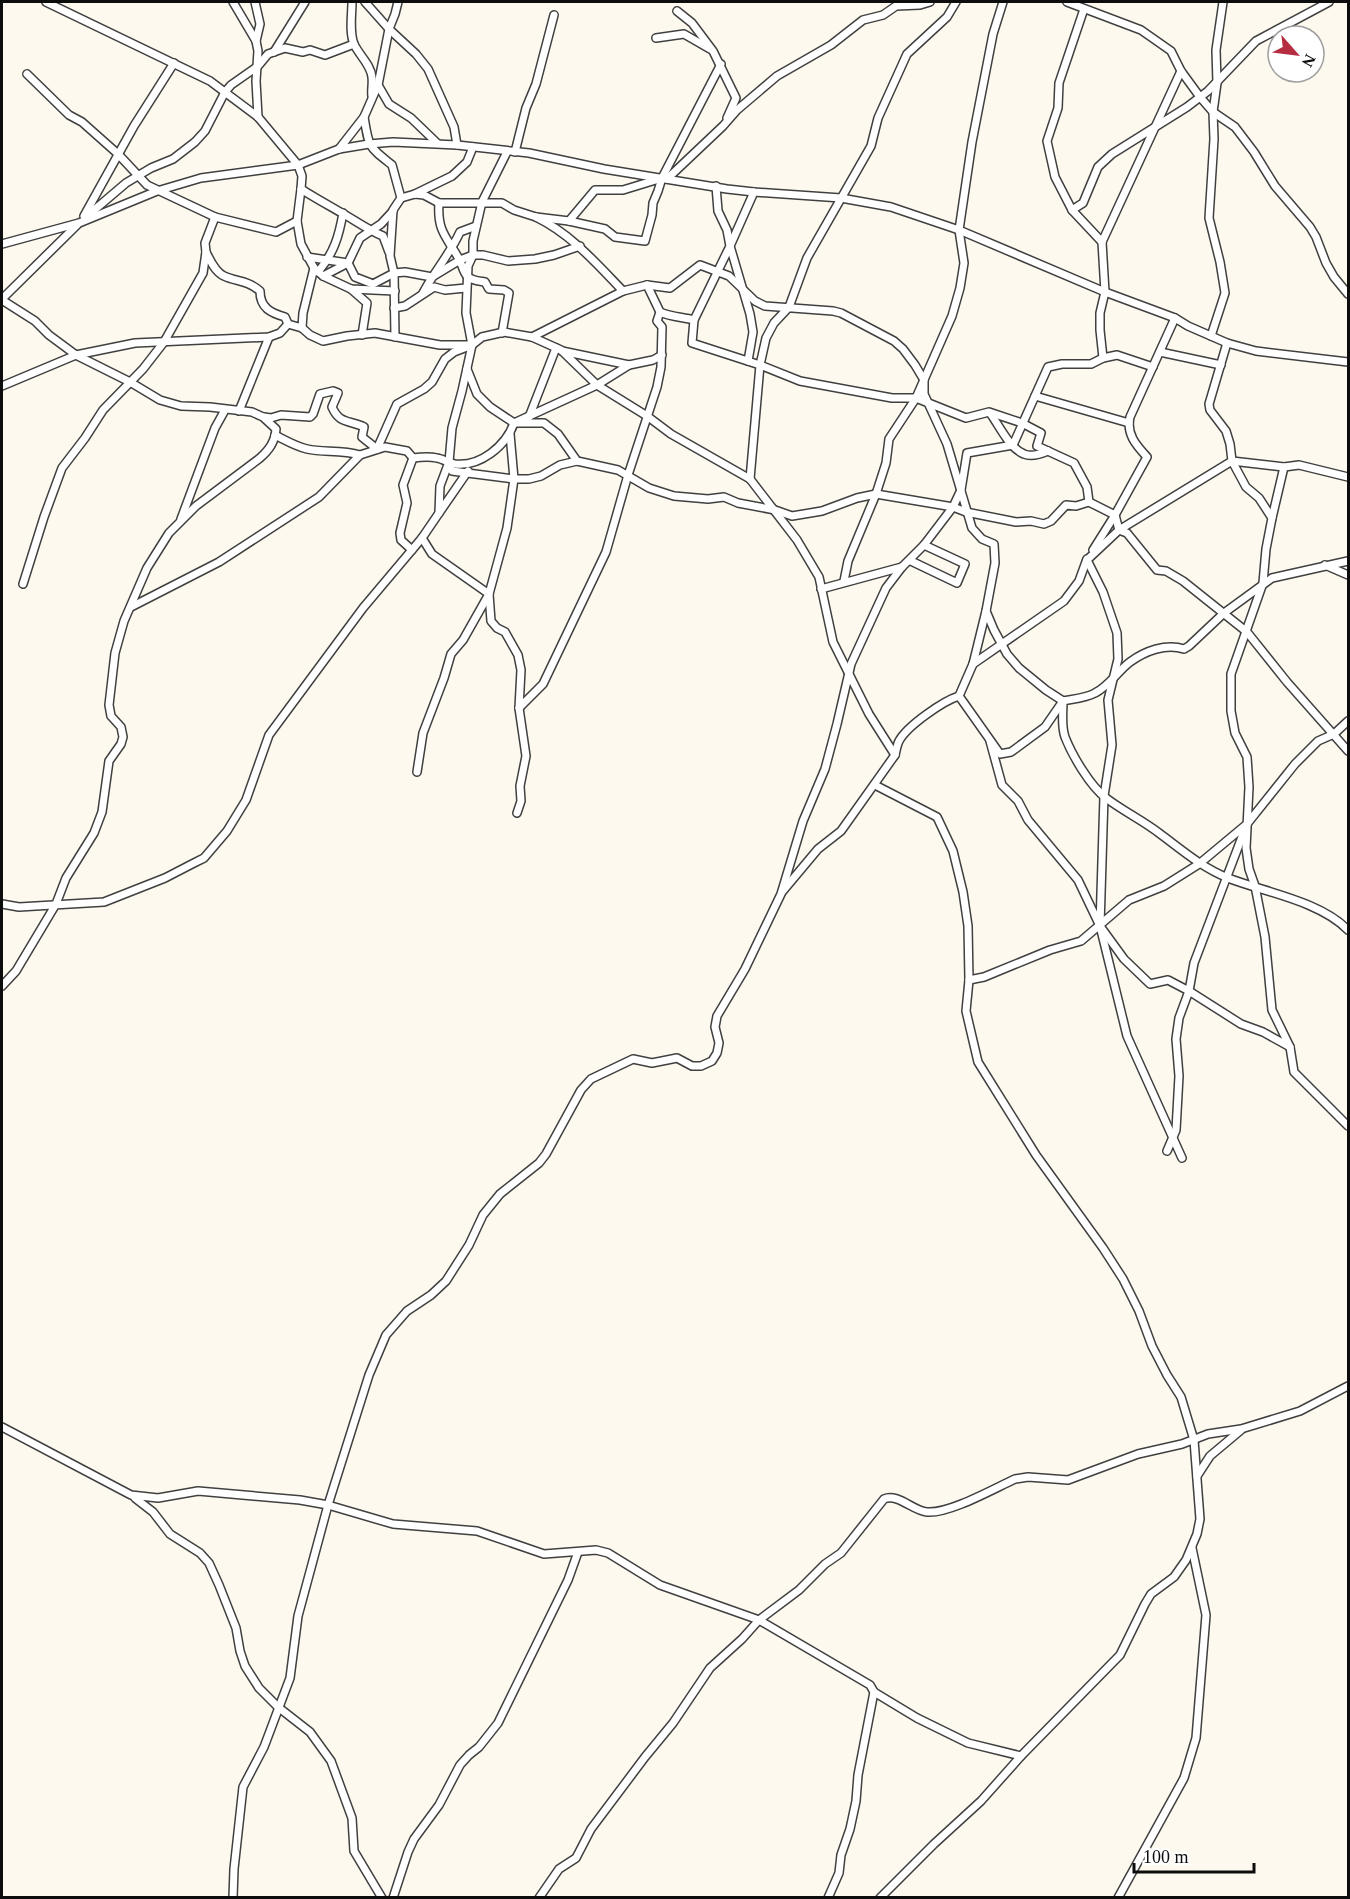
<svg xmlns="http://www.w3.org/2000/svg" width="1350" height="1899" font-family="Georgia,serif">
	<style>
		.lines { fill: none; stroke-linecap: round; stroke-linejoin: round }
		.street-casing { stroke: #404040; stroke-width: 10 }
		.street { stroke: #fff; stroke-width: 7 }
	</style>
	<rect width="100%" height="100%" fill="#fef9ee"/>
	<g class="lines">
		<g class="street-casing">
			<g id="street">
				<path d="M46,2l164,79 48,36 40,48 4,11 -1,13 -4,32 4,23 13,24 9,8 28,13 44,2"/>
				<path d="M233,2l23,39 2,10 -2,30 2,36"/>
				<path d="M255,2l5,22 -4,17"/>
				<path d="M352,2c0,13 -3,30 2,42 5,11 17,21 18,33 1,7 -1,13 0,19"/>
				<path d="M365,2l24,27 27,25 12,15 26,58 3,18"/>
				<path d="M1067,2l74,28 30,21 10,20 19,26 13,15 22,15 19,25 21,34 35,41 6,10 10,26 8,14 14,17"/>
				<path d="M1084,9l-25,74 -1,25 -11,33 8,36 17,33 30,32"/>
				<path d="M677,11l15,12 21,28 23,47 -9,20"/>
				<path d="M656,38l28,-4 26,15"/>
				<path d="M274,52l31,-50"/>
				<path d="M27,74l42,41 13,7 36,32 29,31 68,32"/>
				<path d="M378,85l11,19 22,14 26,25"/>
				<path d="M364,117c5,31 4,29 28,48l9,33 -8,12 -3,46 4,17 1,64"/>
				<path d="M339,149l25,-32 14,-32 11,-56 6,-15 3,-12"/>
				<path d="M515,152l11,-44 10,-24 18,-69"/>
				<path d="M667,179l56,-53 14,-16 40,-34 54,-31 32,-25 20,-5 13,-9 24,-1 10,-3"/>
				<path d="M716,186l2,25 9,19 3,16 -36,74 -2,23 68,22 40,16 92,17h24l50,20 23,-6 33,11 19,10 -4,13 37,17 13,24 2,15 26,13 4,15 8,3 30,37 9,1 17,10 64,51 40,50 61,69"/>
				<path d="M301,189c14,9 27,16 41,24 14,8 26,17 41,23l6,16"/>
				<path d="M415,194l37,-18 15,-14 6,-15"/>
				<path d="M401,198l14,-4 9,1 15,8h63l12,7 22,7 33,4 36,8 10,8 30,4 7,-26 1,-12 5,-12 4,-13 59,-114"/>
				<path d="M439,203c-2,29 8,34 20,56 3,5 4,13 8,17 5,5 12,5 18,6l4,7 15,1 5,3 -7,40"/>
				<path d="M1072,210l11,-7 15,-36 14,-13 75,-47 21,-16 48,-50 73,-39"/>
				<path d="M84,216l50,-90 40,-63"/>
				<path d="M86,217l40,-34 25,-15 22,-9 22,-17 10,-11 20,-39 6,-7 27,-19 10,-12 17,-6 18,4 7,-2 15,5 29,-11"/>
				<path d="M536,217c35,17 60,46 87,74l24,-6 23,3 30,-23 29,11 26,25 10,5 68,5 8,2 53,28 9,8 12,16 9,15v14l23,50 25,84 10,11 12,5 1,19 -9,48 8,19 13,24 12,14 27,22 17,11c10,-2 23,-3 32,-8 14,-7 23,-22 35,-31 15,-11 36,-19 54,-13l5,-3 35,-33 48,-35 76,-17"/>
				<path d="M569,221l26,-31h28l36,-11"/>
				<path d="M2,244l77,-21 78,-32 44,-13 97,-13 41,-16 30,-5 24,-2 64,3 72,8 75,16 123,20 27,3 87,6 50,9 68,23 146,62 70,26 13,8 39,17 29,8 92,11"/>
				<path d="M206,252c4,8 9,20 18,24 13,6 23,4 36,15 0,17 11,22 25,26l3,7"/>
				<path d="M307,257l41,6 7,14 18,7 21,-11 11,-1 27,5 28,-17 13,-5h10l25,6 27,-2 19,-4 26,-9"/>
				<path d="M318,272c16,-19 21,-36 25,-59"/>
				<path d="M323,276l25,-13 12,-25 21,-14 12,-13"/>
				<path d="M647,285l13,27c11,5 22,5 34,8"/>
				<path d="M351,289l16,14 -5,32"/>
				<path d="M423,293c11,-21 27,-39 37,-61l16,-6"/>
				<path d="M2,299l75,-74"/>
				<path d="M2,300l33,21 14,14 27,20 54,27 30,18 21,6 29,1 42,5 11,5 13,12c-1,13 -7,21 -16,29l-64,48 -27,27 -22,35 -23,53 -9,32 -6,52 2,11 10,11 2,10 -2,7 -12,17 -7,51 -8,21 -28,45 -10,26 -40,67 -14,15"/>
				<path d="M394,308l11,-2 29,-19 11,3 21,-2"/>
				<path d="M302,328l8,7 13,6 24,-5 28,-3 65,12h29"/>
				<path d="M1211,336l14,-43 -5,-31 -11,-44 5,-79 -1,-27 4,-29 -1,-33 7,-48"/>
				<path d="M532,337l91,-46"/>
				<path d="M1227,343l-18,61 1,6 16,21 4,13 2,17 14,26 13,11 13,20 -6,31 -3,34 -32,91v37l4,22 12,24 2,30 -3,61 3,21 6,17 10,51 7,73 18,37 4,25 54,54"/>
				<path d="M562,351l67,14 24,-5 9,-5"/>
				<path d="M1160,352l61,13"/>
				<path d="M1103,358l-3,-28v-17l5,-21 -3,-50 79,-171"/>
				<path d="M748,361l5,-29 -3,-18 -20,-68 24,-54"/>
				<path d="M467,369l10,25 13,13 24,16h30l14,11 19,27 41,9 31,18 25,8 34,3 16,-2 14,6 37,7 17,6 30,-5 35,-13 19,-4 77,13 13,5 50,10 15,-1 13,3 7,-3 15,-16 10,1 13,-4"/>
				<path d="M2,386l74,-31 59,-12 134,-6 11,-4 8,-9 14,4 1,-15 11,-45"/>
				<path d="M1035,396l94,27"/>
				<path d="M239,411l30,-74"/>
				<path d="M990,413c9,12 19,35 34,41 7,3 17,0 24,-3"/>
				<path d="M264,417l7,1 10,-3 29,2 3,-3 7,-20 13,-3 5,2 -6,14c7,16 15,13 30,19l2,1 -2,10 15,12"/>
				<path d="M529,417l27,-69"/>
				<path d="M510,434l4,45 -7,49 -18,66 2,27 6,7 8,4 13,23 3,15 -2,38 7,48 -6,30 1,15 -4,12"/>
				<path d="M275,435c10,5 20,11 32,14 16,4 34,0 53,6"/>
				<path d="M377,449l20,-45 27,-15 8,-7 13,-23 9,-7 18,-7 10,-8 22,-5 28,5 29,13 36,35 50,31 24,18 79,45 47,61 22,37 14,65 36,72 26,41"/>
				<path d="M449,462l3,9 62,8h15l12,-3 19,-11 17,-4"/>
				<path d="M750,479l10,-114 6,-27 8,-15 15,-16 18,-49 64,-112 7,-28 29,-64 40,-37 9,-15"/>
				<path d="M439,513l29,-42"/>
				<path d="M1272,518l12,-51"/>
				<path d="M181,519l34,-91 10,-18"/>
				<path d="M412,550l-11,-10 -1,-7 7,-30 -4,-18 10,-27"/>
				<path d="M1093,550l22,-35 32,-58c-11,-12 -21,-23 -17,-40l45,-99"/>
				<path d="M911,561l46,22 8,-19 -41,-19"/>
				<path d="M1325,565l23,10"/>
				<path d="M844,581l4,-20 28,-67 10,-31 3,-24 27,-41 36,-82 8,-28 4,-25 -5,-33 13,-88 21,-108 10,-32"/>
				<path d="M23,584l21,-67 18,-49 23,-30 18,-28 40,-41 21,-27 39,-69 3,-21 -1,-9 10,-26 61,15 21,-11"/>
				<path d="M821,589l81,-22"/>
				<path d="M131,607l88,-45 100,-65 41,-42 25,-8 22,4 6,7c7,-1 16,-2 24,0 6,1 12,5 18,6 25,3 51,-18 59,-41l83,-38 32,-20"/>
				<path d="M973,664l13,-53"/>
				<path d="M959,696l41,58 11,-2 34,-25 18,-26"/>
				<path d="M1063,701c0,12 -2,25 2,36 7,18 25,49 41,61 17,13 36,22 53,35 23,17 42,34 69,45 36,14 92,23 120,52"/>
				<path d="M519,708l24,-24 63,-132 22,-77 29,-88 4,-20 1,-40 -5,-6 3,-9"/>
				<path d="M990,741l12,44 16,16 10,19 50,60 22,46 24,33 26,25 18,-4 21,11 52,33 22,8 27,15"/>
				<path d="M417,772l6,-39 21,-55 7,-24 12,-14 26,-46 -57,-40 -10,-16"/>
				<path d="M875,785l62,32 16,34 10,41 5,34 1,54 -3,31 12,51 58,93 67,93 20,31 16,32 13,35 15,29 14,22 13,43 6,79 -3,15 -11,26 -12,17 -23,17 -6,10 -25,51 -99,101 -40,45 -47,43 -54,54"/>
				<path d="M782,892l36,-43 23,-18 54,-76c1,-4 2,-10 4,-14 8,-15 44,-40 60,-45l14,-32 91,-63 15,-20 8,-22"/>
				<path d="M2,904l17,3 85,-5 61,-24 29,-15 10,-5 23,-27 19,-31 23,-65 94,-127 59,-70 17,-25 1,-27 9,-24 3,-34 10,-37 10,-46 -6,-32 2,-47 5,-11v-14l9,-39 25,-50"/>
				<path d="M969,980l15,-3 66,-27 31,-9 48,-41 35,-14 35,-22 48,-40 48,-60 23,-23 16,-7 14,-13"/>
				<path d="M1167,1151l9,-21 3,-54 -3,-37 3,-21 10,-27 5,-28 51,-134"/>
				<path d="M1182,1158l-55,-122 -27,-110 4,-130 8,-51 -4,-45 10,-41 -1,-26 -14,-41 -16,-32 32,-30 113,-69 52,6 15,-2 49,12"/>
				<path d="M2,1427l129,68 27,3 40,-7 102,9 28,5 65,19 84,7 67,23 52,-4 12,3 52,32 99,35 111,65 4,7 43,26 51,25 53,13"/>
				<path d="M1197,1476l13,-20 31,-26"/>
				<path d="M135,1498l18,14 17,22 30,19 9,10 10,22 17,43 4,23 5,15 14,22 19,19 32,25 21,29 21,57 2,33 28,47"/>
				<path d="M233,1898l1,-29 9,-82 21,-40 26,-69 8,-62 30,-111 41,-130 17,-40 21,-24 24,-16 15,-14 23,-36 14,-30 17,-21 39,-31 7,-9 35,-64 10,-11 42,-20 19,4 25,-5 15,8h9l11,-5 5,-8 2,-10 -4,-16 2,-11 28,-47 36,-75 22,-73 22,-52 12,-45 14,-60 35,-76 16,-21 22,-22 29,-38 8,-17 6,-37 46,-8 35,-78 14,-3h29l12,-6 14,-3 36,12"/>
				<path d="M393,1898l15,-46 6,-13 25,-34 21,-40 9,-10 10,-8 19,-24 70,-143 10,-28"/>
				<path d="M539,1898l20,-29 17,-11 15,-29 54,-72 28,-34 37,-55 32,-29 17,-19 40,-30 26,-26 16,-11 43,-54c14,-6 29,12 43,13 22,2 66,-23 88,-33l13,-2 40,3 70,-26 44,-10 26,-10 33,-5 59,-18 48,-25"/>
				<path d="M828,1898l11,-25 2,-18 9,-26 6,-28 2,-26 16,-83"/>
				<path d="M1118,1898l66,-120 12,-40 10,-123 -14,-67"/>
			</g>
		</g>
		<use href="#street" class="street"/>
	</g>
	<rect width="1350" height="1899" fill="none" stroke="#0d0d0d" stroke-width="6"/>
	<g transform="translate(1296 54) rotate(118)"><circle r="28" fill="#ffffff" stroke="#9e9e9e" stroke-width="1.5"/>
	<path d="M0-4.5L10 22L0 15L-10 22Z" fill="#b52d41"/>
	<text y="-9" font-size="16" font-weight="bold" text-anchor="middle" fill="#0d0d0d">N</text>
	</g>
	<path d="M1134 1863v9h120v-9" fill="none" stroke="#0d0d0d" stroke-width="3"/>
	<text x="1143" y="1863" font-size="18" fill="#0d0d0d" stroke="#ffffff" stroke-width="4.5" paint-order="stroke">100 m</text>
</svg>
